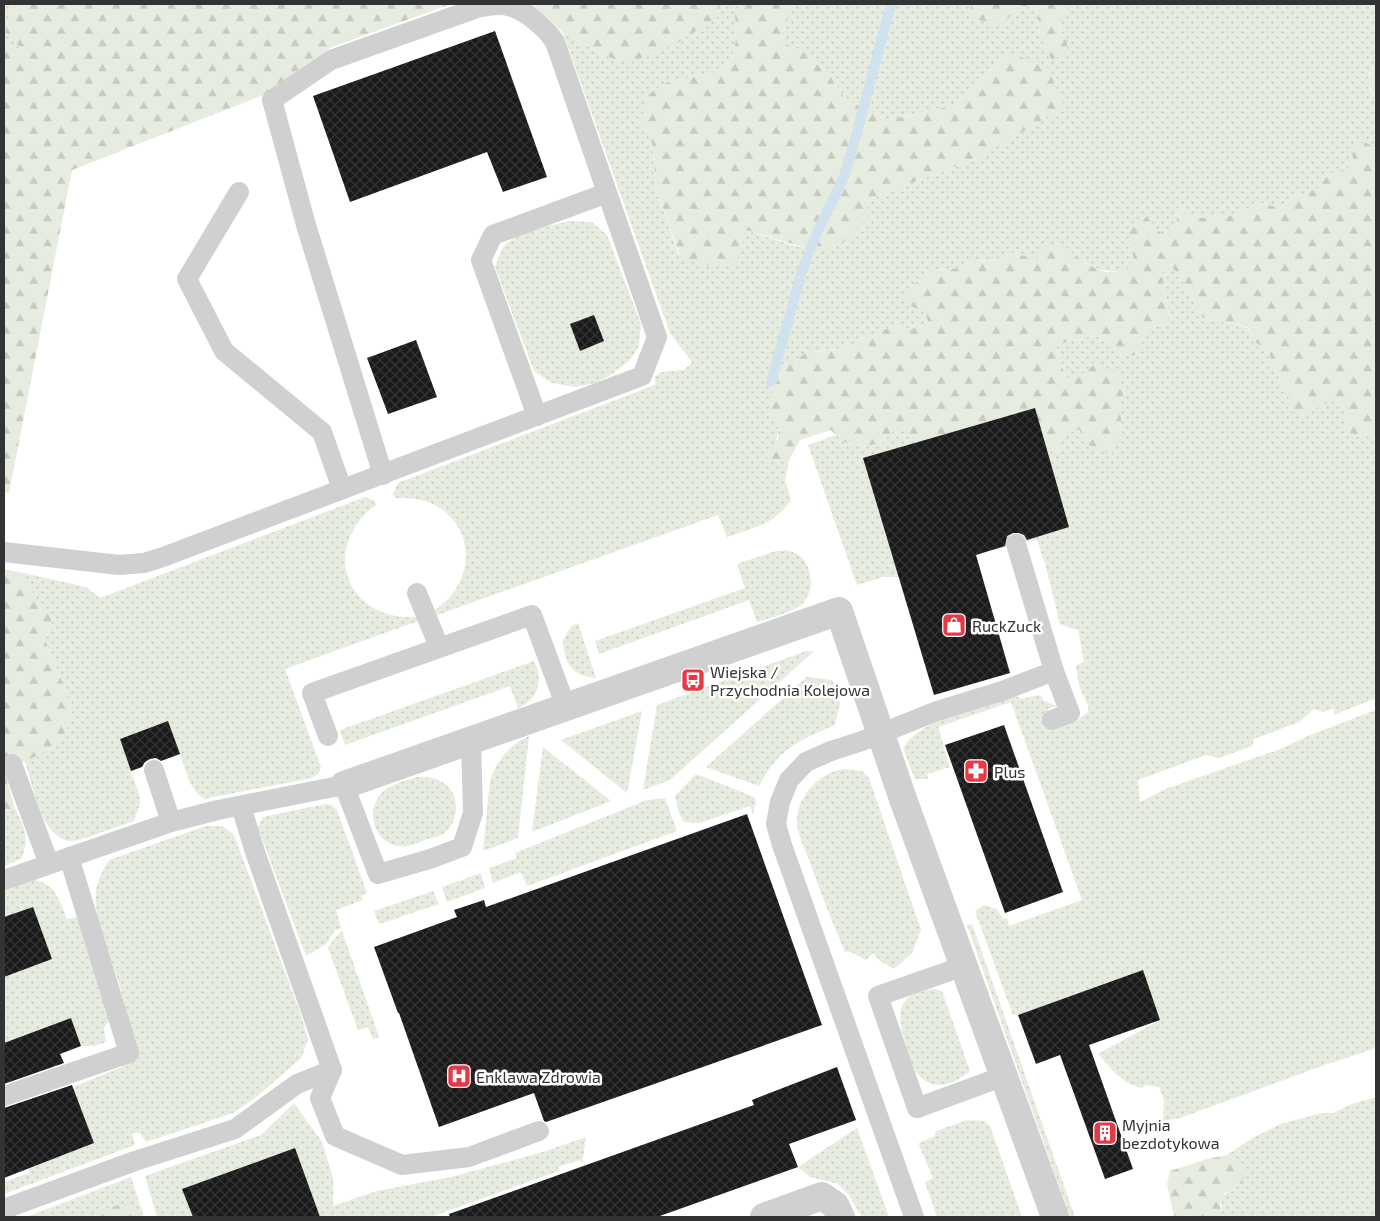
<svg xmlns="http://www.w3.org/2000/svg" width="1380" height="1221" font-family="'Exo 2',sans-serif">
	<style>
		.grass { fill: url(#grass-dots) }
		.forest { fill: url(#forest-firs) }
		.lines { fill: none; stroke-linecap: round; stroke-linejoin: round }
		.stream { stroke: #cfe2ee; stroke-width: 10 }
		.building { fill: url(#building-cross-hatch) }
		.service { stroke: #d0d0d0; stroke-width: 20 }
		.minor { stroke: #d0d0d0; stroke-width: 28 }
		.labels { text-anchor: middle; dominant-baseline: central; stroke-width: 5; stroke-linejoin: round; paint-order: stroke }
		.poi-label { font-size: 16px; fill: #333; stroke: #fff; text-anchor: start }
	</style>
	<defs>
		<pattern id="grass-dots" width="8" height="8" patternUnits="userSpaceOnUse" patternTransform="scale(1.25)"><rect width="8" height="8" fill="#e6ecdf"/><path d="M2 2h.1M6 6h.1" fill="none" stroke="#c6cbc0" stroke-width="1.8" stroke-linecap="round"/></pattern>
		<pattern id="forest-firs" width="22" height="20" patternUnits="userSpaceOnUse" patternTransform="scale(1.25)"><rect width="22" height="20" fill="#e6ecdf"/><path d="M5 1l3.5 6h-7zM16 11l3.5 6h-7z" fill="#c6cbc0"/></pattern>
		<pattern id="building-cross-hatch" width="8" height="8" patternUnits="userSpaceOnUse" patternTransform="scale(1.25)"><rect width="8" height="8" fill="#1a1a1a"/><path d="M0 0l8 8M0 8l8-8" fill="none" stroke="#333"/></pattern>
	</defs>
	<rect width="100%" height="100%" fill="#fff"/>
	<g class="grass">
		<path d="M4,4h7l-6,30 18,16 -19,-4z"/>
		<path d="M720,4h21l-6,10 1,25 -4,21 -11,10 -56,13 -23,39 10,20 4,47 23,66 63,-11 4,-14 49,16 26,5 46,-51 113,-43 28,-105 -53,53 -67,15 -43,-21 -15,-23 -25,-23 -25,-12 13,-37h178l-2,13 51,-11 17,1 3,30 27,3 -8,-12 6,-17 5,-7h306v55l-7,15 1,17 6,8v49l-11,-6 -18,27 -18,5 -12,15 -24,9 -11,10 -22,-5 -30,13 -29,2 -22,-11 -3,17 -13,12 -16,-18 -18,7v17l5,18 -7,11c-33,1 -39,-5 -64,-25l-27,13 -22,-6 -22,8 -20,-1 -14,8 -27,3 -6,41 4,13 -19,4 -18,-4 -16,11 -15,2 -8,8 -24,5 -22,1 -25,18 -6,14 -6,28 9,16 -8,33 18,-1 -4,20 6,20c-14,23 -40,29 -64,37l-9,-22 -281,100 -2,-5c40,-26 43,-83 -2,-106 -12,-6 -25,-6 -38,-6l-2,-4 5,-11 257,-98v-8l6,-5 23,-2 8,-8 -22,-29 -107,-300 54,28 102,-45z"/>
		<path d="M569,221l23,1 15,13 34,89 -2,22 -9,14 -18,14 -16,9 -21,4 -23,-4 -18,-12 -39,-104c3,-8 5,-16 10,-22 14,-14 46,-19 64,-24z"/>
		<path d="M1171,266l10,12 22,40c15,4 32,4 46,11l6,13 14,9 3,13 28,52 31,-16 14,8v19l9,10 16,-4 6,7v258l-42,17v-7l-10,4 -10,-3 -15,13 -45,17 -2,7 -33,12 -13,-3 -68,25 2,22 28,-14 110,-38 32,-15 66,-25v338l-60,20 -136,50 -17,3 1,-21 -5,-13 -13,-2 -4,3c-21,-5 -30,-18 -44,-34l62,-34 -17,-49 -125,44h-5l-38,-104 9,-6 13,4 6,10 4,-1 2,8 73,-26 -71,-198 -73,25c5,14 7,27 12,40l-23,7 1,5h-13l-12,-31c9,-14 22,-21 36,-27v-5l77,-20 5,3 17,-4 5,2 -1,3 15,6 -9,3 3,9 10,8 15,-5 12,-9v-6l-9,-20 -3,-20 8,-4 -6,-33h-5l-13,-5 -14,-57 -9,-27 -21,4 -23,7 -1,-6 -16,10 -78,22h-15l-26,8 -49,-140 28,-10 14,10 40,-11 9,-7 9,5 129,21h20l5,-17 17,-8 43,7 -2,-29 4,-14 -53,-11 -6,-5 -9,-31 37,-9 12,1 16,18h14l13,-27 16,-4 5,-9 -7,-43z"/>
		<path d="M365,497l10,4 1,4c-57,42 -30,117 41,112l1,4 -133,48 36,98c-1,6 -4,8 -10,11l-107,21 -8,-7 -6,-9 -22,-61 -48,17 20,58v7l-6,17c-11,3 -55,21 -63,20 -30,-2 -38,-56 -46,-79l35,-19 13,-27 -13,-41 -10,-20 -4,-14 6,-23 -13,-12 -16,-33 63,14 14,11z"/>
		<path d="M776,551c4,0 9,-1 12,0 23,3 29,35 16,51 -9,10 -34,16 -47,20l-8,-22 -150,54 -4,-13 150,-53 -8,-24z"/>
		<path d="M578,623l18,55c-24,-2 -32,-15 -33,-38l8,-13z"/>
		<path d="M806,651l7,1 -143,128 -27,10 14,-85z"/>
		<path d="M534,661c10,19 4,39 -16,47l-8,-22 -165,59 -5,-15z"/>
		<path d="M807,677l25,3 8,23 -5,22c-37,16 -57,24 -76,61l-53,-19z"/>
		<path d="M642,711l-15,82 -66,-53z"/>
		<path d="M529,736l-11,102 -35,13 7,-70c7,-21 18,-35 39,-45z"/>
		<path d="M543,747l68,54 -79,31z"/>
		<path d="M845,769l17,2 7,7 52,152 -9,23 -18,16 -14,-8 -7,-8 -7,7 -15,-8h-6c-13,-30 -25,-61 -36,-92 -4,-11 -11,-25 -12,-36 -1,-28 22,-52 48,-55z"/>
		<path d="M695,775h4l55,22 2,4 -3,13 -3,-8 -51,17 -15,-1 -5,-9 -4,-17z"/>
		<path d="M416,777c10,0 20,0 29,7 16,12 14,39 -2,50 -5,3 -13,4 -18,6 -9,4 -16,7 -26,6 -24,-3 -33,-32 -20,-50 8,-11 25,-15 37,-19z"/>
		<path d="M665,798l12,33 -150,55 -6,-14 -28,11 -4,-15 28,-10 -2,-5 132,-53z"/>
		<path d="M325,804l7,1 5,5 30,83 -6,3 2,4 -27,10 5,18 -6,2 -9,14 -20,12 -48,-128 5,-11z"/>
		<path d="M15,808c9,19 16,30 6,51l-17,7v-55z"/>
		<path d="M206,826h17l11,9 67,180 7,25 -7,18 -46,40 -22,15 -87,29 -6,-9h-8l3,12 -131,49v-12l25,-9 -1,-4 66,-26 -21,-56 51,-21 -2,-6c1,-17 5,-41 2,-57 -6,-35 -32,-77 -28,-111 1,-12 7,-22 13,-32z"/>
		<path d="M481,873l4,15 -38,14 -5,-15z"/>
		<path d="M24,879c30,1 33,15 43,40l11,-2 31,104 -5,7 2,14 -11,4h-14l-10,-28 -67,25v-66l48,-18 -19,-52 -29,10v-31z"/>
		<path d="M433,891l6,13 -60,20 -5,-13z"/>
		<path d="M972,924l103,293h-5l-103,-292z"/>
		<path d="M342,931l37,106 -6,2 -5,-12 -10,3 -30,-82 6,-9z"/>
		<path d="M934,989l8,2 28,80c-17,15 -41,22 -55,-1 -4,-7 -6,-15 -8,-22 -10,-32 -14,-54 27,-59z"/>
		<path d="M1376,1097v120h-153c-5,-20 1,-23 18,-33l-4,-23 -10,-6 27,-18 29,-14 40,-10h10l19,-9z"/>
		<path d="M294,1103l28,39 11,36v28l44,-15 74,-14 92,-25 43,-15 -4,26 -2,-3 -22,7 1,4 -128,46h-274l-12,-41 116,-41z"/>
		<path d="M968,1120l17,1 5,5 32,91h-85l-12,-35 8,-4 -14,-33v-2l16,-7 1,-5z"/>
		<path d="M857,1128l32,89h-27l-14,-23 -10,-10 -28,-7 -12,-10z"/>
		<path d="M131,1177l13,40h-118z"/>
	</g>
	<g class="forest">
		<path d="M11,4h440l-119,43 -37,25 -26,21 -197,77 -63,323 -5,-1v-446l18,3 -17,-15z"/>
		<path d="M527,4h193l-1,12 -43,28 -39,16 -20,1 -54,-28 -17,-17z"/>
		<path d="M741,4h52l-13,37 25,12 25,23 15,23 43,21 67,-15 53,-53 40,16 16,39 -84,50 -113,43 1,18 -23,23 -26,11 -73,-22 -10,33c-26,4 -33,5 -56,-8l-24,-66 -4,-47 -10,-20 3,-25 20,-14 56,-13 11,-10 4,-21 -1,-25z"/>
		<path d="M971,4h99l-5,7 -6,17 8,12v12l-15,8 -12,-23 -3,-30 -17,-1 -19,20 -32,-9z"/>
		<path d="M1376,59v40c-11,-15 -7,-25 0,-40z"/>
		<path d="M1365,142l11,6v292l-6,-7 -16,4 -9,-10v-19l-14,-7 -31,15 -12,-7 1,-14 -17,-31 -3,-13 -14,-9 -6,-14c-15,-6 -31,-6 -46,-10l-22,-40 -10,-12 -9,6 7,43 -5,9 -16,4 -13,27h-14l-16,-18 -12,-1 -37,9 9,31 6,5 23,-16 24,9 6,18 -4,14 2,29 -11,20 -25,-11 -7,-15 -17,7 -5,17h-20l-88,-5 -31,-7 -19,-14 -9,7 -7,9c-26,4 -33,7 -52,-13l-31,10 -11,20 -18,1 -6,-6 13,-16 1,-11 -9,-16 -1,-13 13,-29 25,-18 22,-1 24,-5 8,-8 15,-2 16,-11 18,4 19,-4 -4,-13 -21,-9 5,-15 22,-17 27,-3 14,-8 20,1 22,-8 22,6 11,-12 17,-1 22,18 20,8 21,-1 7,-11 -5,-18v-17l18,-8 16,19 13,-12 3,-17 22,11 29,-2 30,-13 22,5 11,-10 24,-9 12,-15 18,-5 6,-11 -2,-11z"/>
		<path d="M4,569l19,4 16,32 13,13 -6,23 4,14 10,20 13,41 -13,27 -35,19 -21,1z"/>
		<path d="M4,771l11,37 -11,3z"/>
		<path d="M1227,1155l10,6 8,12 -4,11 -16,9 -5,13 3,11h-49l-7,-33 3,-13 37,-12z"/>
		<path d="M126,1203l8,8 3,6h-45l9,-7z"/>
	</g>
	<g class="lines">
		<path class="stream" d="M771,382l31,-111 16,-41 26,-53 12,-41 35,-132"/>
	</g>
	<g class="building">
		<path d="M495,31l52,146 -44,15 -16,-40 -137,50 -37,-106z"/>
		<path d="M594,315l10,26 -24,10 -10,-27z"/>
		<path d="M416,340l21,57 -49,17 -21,-56z"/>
		<path d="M1035,408l34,119 -42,13 -3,-5 -5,-2h-6l-6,3 -2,10 -29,9 34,118 -76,22 -71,-237z"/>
		<path d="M168,721l12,33 -19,7 -5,-3 -6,1 -5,3 -3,5 -11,4 -11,-32z"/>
		<path d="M1004,725l59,167 -58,21 -60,-168z"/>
		<path d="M747,814l75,211 -276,97 -2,-1 -10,-28 -95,34 -40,-114h-1l-24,-66 83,-30 -3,-7 30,-10 2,7z"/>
		<path d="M33,907l19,52 -48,18v-60z"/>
		<path d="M1143,970l17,50 -71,25 44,124 -28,10 -45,-124 -24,9 -18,-49z"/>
		<path d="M71,1018l10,28 -21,8 4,9 -60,21v-41z"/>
		<path d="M837,1067l19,53 -67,24 9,23 -141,50h-207l-1,-3 305,-109 -2,-5z"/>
		<path d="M72,1085l22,58 -90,35v-70z"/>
		<path d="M295,1148l25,69h-127l-11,-28z"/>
	</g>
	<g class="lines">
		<g class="service">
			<path d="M239,192l-52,87 37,72 98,81 20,57"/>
			<path d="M537,416l-56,-156 12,-25 114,-42"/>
			<path d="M1016,544l38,127"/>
			<path d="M4,552l115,13 25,-2 19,-6c160,-61 320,-120 479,-181l15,-39 -102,-295c-9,-14 -30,-32 -47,-36 -10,-3 -21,0 -31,2l-146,52 -59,40 34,125 77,250"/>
			<path d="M417,593l22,54"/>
			<path d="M328,736l-16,-43 220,-78 34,92"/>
			<path d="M4,767l8,-3 37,100"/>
			<path d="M154,770l17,52"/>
			<path d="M241,806l14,46 77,218 -12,28 15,38 67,29 67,-8 70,-26"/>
			<path d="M4,880l167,-58 47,-12 126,-25 34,89 52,-15 32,-12 11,-34 -2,-73"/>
			<path d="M964,966l-86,30 39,112 87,-32"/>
			<path d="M4,1096l125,-43 -60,-196"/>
			<path d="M4,1209l131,-48 100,-32 62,-45 35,-14"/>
			<path d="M914,1217l-132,-372 -6,-21 4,-22 9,-22 17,-18 25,-11 31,-10 75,-30 65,-20 52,-20 16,42 -18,7"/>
		</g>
		<g class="minor">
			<path d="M344,785l495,-174 64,188 152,418"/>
			<path d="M764,1217l58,-21 13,9 6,12"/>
		</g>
	</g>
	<defs>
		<g id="shop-square" transform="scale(1.25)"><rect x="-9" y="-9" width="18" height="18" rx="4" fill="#e63946" stroke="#fff"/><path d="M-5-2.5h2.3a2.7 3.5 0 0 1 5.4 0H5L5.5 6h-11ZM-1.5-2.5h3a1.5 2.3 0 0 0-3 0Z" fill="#fff"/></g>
		<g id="bus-square" transform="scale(1.25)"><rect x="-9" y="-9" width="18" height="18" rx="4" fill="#e63946" stroke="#fff"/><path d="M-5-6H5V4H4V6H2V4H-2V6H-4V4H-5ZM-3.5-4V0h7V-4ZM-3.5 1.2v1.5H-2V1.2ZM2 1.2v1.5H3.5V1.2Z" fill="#fff"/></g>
		<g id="pharmacy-square" transform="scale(1.25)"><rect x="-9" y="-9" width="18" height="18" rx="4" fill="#e63946" stroke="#fff"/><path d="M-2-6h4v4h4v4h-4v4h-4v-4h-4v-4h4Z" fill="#fff"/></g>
		<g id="hospital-square" transform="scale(1.25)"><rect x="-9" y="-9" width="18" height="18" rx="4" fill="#e63946" stroke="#fff"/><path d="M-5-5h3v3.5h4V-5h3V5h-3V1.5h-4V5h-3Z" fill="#fff"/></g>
		<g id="building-square" transform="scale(1.25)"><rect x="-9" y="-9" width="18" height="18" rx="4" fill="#e63946" stroke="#fff"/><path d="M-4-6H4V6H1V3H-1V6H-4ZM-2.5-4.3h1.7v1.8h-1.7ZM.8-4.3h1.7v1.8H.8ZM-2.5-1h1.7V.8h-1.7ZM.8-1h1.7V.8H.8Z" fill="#fff"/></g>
	</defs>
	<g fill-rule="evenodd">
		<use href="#shop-square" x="954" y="625"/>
		<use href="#bus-square" x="693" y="680"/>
		<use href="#pharmacy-square" x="976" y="771"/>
		<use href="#hospital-square" x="459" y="1076"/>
		<use href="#building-square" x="1105" y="1133"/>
	</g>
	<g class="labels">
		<g class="poi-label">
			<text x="972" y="625">RuckZuck</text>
			<text x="710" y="671">Wiejska /<tspan x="710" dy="18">Przychodnia Kolejowa</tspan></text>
			<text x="994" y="771">Plus</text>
			<text x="476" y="1076">Enklawa Zdrowia</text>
			<text x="1122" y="1124">Myjnia<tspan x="1122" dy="18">bezdotykowa</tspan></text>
		</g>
	</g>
	<rect width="1380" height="1221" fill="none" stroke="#333333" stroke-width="10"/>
</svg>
